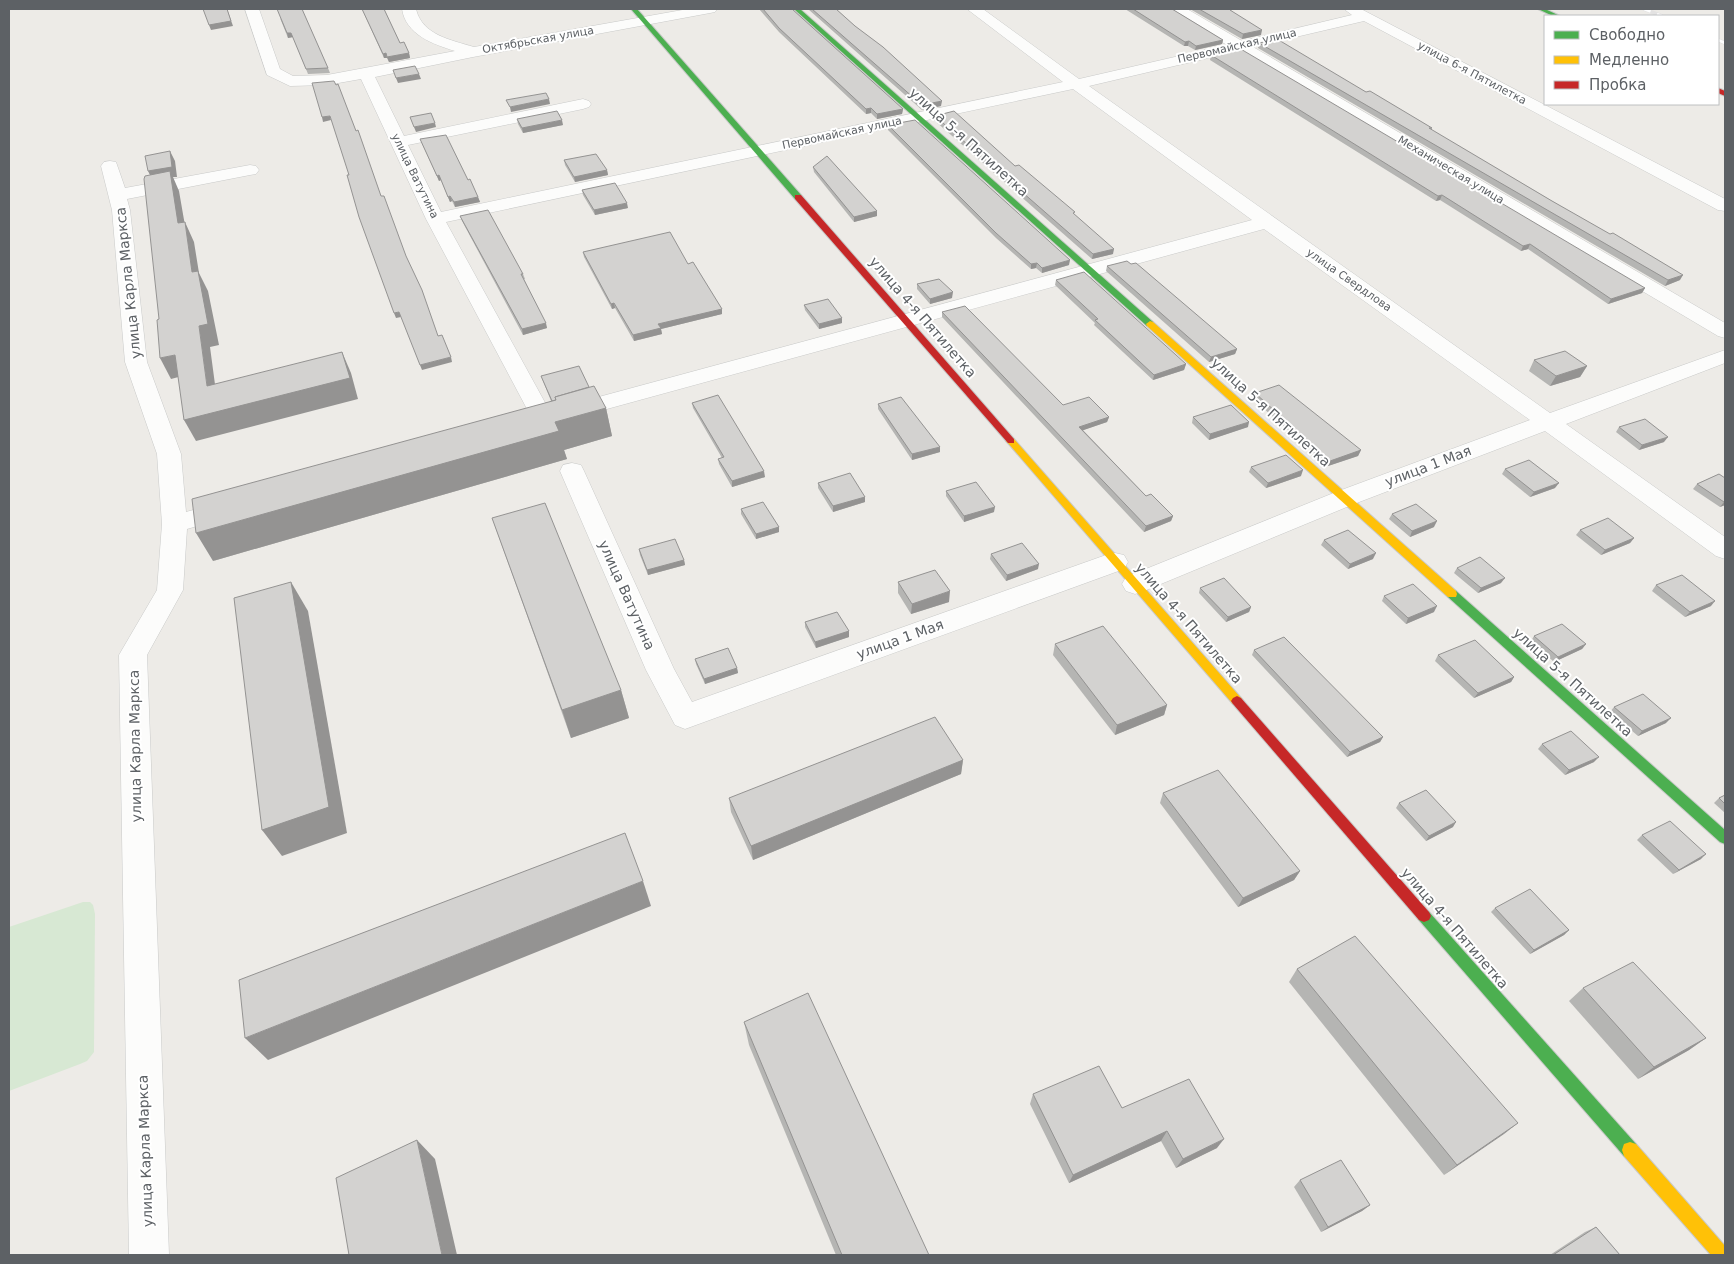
<svg xmlns="http://www.w3.org/2000/svg" width="1734" height="1264" font-family="'DejaVu Sans',sans-serif">
	<style>
		.green { fill: #d7e8d3 }
		.lines { fill: none; stroke-linecap: round; stroke-linejoin: round }
		.street-casing { stroke: #c9cac9; stroke-width: 1 }
		.fast-casing { stroke: #c9cac9; stroke-width: 2 }
		.slow-casing { stroke: #c9cac9; stroke-width: 2 }
		.jam-casing { stroke: #c9cac9; stroke-width: 2 }
		.street { fill: #fcfcfb; fill-rule: evenodd }
		.fast { fill: #4caf50; fill-rule: evenodd }
		.slow { fill: #ffc107; fill-rule: evenodd }
		.jam { fill: #c62828; fill-rule: evenodd }
		.rail-casing { stroke: #e3e2e2; stroke-width: 4 }
		.rail { stroke: #fff; stroke-width: 2.5; stroke-dasharray: 7; stroke-linecap: butt }
		.wall { fill: #b5b5b3 }
		.shaded-wall { fill: #949392 }
		.building { fill: #d3d2d0; stroke: #949392 }
		.labels { text-anchor: middle; dominant-baseline: central; stroke-width: 4; stroke-linejoin: round; paint-order: stroke }
		.far-street-label { font-size: 11px; fill: #5d6165; stroke: #fff }
		.street-label { font-size: 14px; fill: #5d6165; stroke: #fff }
	</style>
	<rect width="100%" height="100%" fill="#edebe7"/>
	<path class="green" d="M83,902h7l3,3 2,9 -1,138 -7,9 -7,3 -71,27v-164z"/>
	<g class="lines">
		<g class="street-casing">
			<g id="street">
				<path d="M245,9h14l21,60 13,7 34,-1 128,-24c-22,-7 -49,-16 -53,-42h14c6,26 35,31 58,38l214,-38h29l-2,3 -5,1 -237,44 -98,20 29,59 179,-37 6,2 2,3 -2,3 -6,2 -175,36 33,67 622,-130 -96,-73h16l96,70 148,-34 -55,-33 -2,-3h17l55,32 110,-26 -8,-6h17l364,190v12l-7,-1 -354,-189 -111,26 472,276v15l-7,-2 -480,-285 -149,35 461,327 175,-63v13l-159,61 159,113v22l-9,-3 -171,-125 -191,73 -210,87 -9,3 -9,-3 -4,-7 4,-7 210,-85 194,-72 -266,-191 -690,189 -8,2 -8,-2 -3,-5 3,-5 694,-188 -179,-131 -627,133 108,197 -3,5 -8,2 -8,-2 -109,-205 -65,-140 -34,6 -37,1 -23,-11z"/>
				<path d="M110,161l6,1 9,26 125,-23 6,1 3,4 -3,4 -6,1 -123,24 3,11 17,152 34,92 5,58 43,-12 9,2 3,6 -3,6 -51,15 -4,61 -36,65 22,600h-40l-10,-600 38,-65 5,-66 -5,-70 -32,-92 -13,-152 -11,-44 3,-4z"/>
				<path d="M572,463l9,2 3,6 90,198 18,33 414,-147 9,-2 9,2 4,7 -4,7 -439,160 -10,-4 -29,-55 -86,-199 3,-6z"/>
			</g>
		</g>
		<g class="fast-casing">
			<g id="fast">
				<path d="M631,9h6l164,186v4h-6z"/>
				<path d="M794,9h6l353,313v4h-6z"/>
				<path d="M1538,9h7l15,7h-7z"/>
				<path d="M1452,590l4,1 269,239v14l-5,-2 -272,-245 -1,-3 1,-3z"/>
				<path d="M1424,910l5,2 207,232 2,6 -2,6 -6,2 -6,-2 -205,-236 -2,-4 2,-4z"/>
			</g>
		</g>
		<g class="slow-casing">
			<g id="slow">
				<path d="M1150,321l3,1 303,269 1,3 -1,3h-8l-301,-271 -1,-2z"/>
				<path d="M1011,438l3,1 227,259 2,3 -2,3h-8l-225,-261 -2,-2z"/>
				<path d="M1630,1142l6,2 89,102v9h-14l-87,-99 -2,-6 2,-6z"/>
			</g>
		</g>
		<g class="jam-casing">
			<g id="jam">
				<path d="M1718,88l7,3v5l-7,-3z"/>
				<path d="M795,195h6l213,244v4h-6l-213,-244z"/>
				<path d="M1237,696l4,2 188,214 2,4 -2,4 -5,2 -5,-2 -186,-216 -2,-3 2,-3z"/>
			</g>
		</g>
		<use href="#street" class="street"/>
		<use href="#fast" class="fast"/>
		<use href="#slow" class="slow"/>
		<use href="#jam" class="jam"/>
		<g class="rail-casing">
			<g id="rail">
				<path d="M1644,9l18,7"/>
				<path d="M1718,40l7,3"/>
			</g>
		</g>
		<use href="#rail" class="rail"/>
	</g>
	<g class="wall">
		<path d="M362,9h22l16,34 9,10 1,5 -21,4 -2,-4h-3z"/>
		<path d="M759,9h33l111,100 -1,5 -25,5 -6,-6 -5,1 -87,-82z"/>
		<path d="M808,9h28l105,97 -19,4z"/>
		<path d="M1125,9h47l51,31 -1,4 -27,6 -7,-4h-4z"/>
		<path d="M1190,9h42l-1,2 30,24 -19,4z"/>
		<path d="M280,18l48,50 2,5 -22,1 -15,-37 -5,1z"/>
		<path d="M1259,43l107,49 66,36 -1,2 121,71 128,79 -15,6 -407,-238z"/>
		<path d="M1211,55l434,233 -3,5 -34,11 -80,-55 -7,2 -81,-51 -4,1 -226,-141z"/>
		<path d="M935,116l80,50 60,49 38,39 -21,5 -158,-139z"/>
		<path d="M517,119l46,6 -40,8 -5,-9z"/>
		<path d="M888,125l181,140 -27,8 -6,-5 -5,1 -35,-31 -108,-108z"/>
		<path d="M420,139l48,41 10,17 2,5 -25,5 -3,-6 -2,1 -9,-22 -2,1z"/>
		<path d="M564,160l43,10 1,5 -33,7 -10,-17z"/>
		<path d="M813,167l64,44v5l-23,6 -40,-50z"/>
		<path d="M582,190l46,18 -33,7 -12,-20z"/>
		<path d="M460,216l63,58 2,5h-1l23,49 -24,7 -61,-114z"/>
		<path d="M583,252l105,12 34,50 -61,15 1,5 -28,7 -19,-33 -3,1 -28,-52z"/>
		<path d="M1131,264l106,85 -2,5 -26,8 -103,-91 1,-5z"/>
		<path d="M1056,280l130,84 -2,6 -31,10 -59,-55 1,-2 -40,-38z"/>
		<path d="M917,284l35,14 -22,6 -13,-15z"/>
		<path d="M804,305l38,18 -23,6 -14,-19z"/>
		<path d="M942,312l121,93 46,12 -2,5 -24,8 63,66 27,20 -2,5 -27,11 -202,-215z"/>
		<path d="M1534,360l53,6 -7,11 -30,9 -21,-15z"/>
		<path d="M541,376l65,32 6,28 -48,14 3,9 -354,102 338,-160z"/>
		<path d="M1255,393l106,57 -3,6 -30,10 -75,-67z"/>
		<path d="M692,403l73,74 -33,10 -13,-23 -1,-5 4,-1 -29,-50z"/>
		<path d="M878,404l62,48 -28,8 -34,-51z"/>
		<path d="M1193,417l55,10 -39,13 -17,-17z"/>
		<path d="M1619,427l45,15 -25,8 -23,-18z"/>
		<path d="M1251,467l50,9 -35,12 -17,-16z"/>
		<path d="M1505,469l50,19 -25,9 -28,-23z"/>
		<path d="M1719,474l6,31 -5,2 -27,-18 4,-5z"/>
		<path d="M818,483l47,14v5l-32,10 -15,-24z"/>
		<path d="M946,491l48,21 -30,10 -18,-26z"/>
		<path d="M741,509l38,18v5l-23,7 -15,-25z"/>
		<path d="M1392,514l42,13 -24,10 -21,-18z"/>
		<path d="M492,518l129,172 8,28 -58,20z"/>
		<path d="M1580,530l54,8 -4,5 -29,12 -25,-20z"/>
		<path d="M1324,540l49,19 -25,10 -27,-24z"/>
		<path d="M639,549l45,11 1,5 -37,10 -8,-20z"/>
		<path d="M991,554l47,15 -32,12 -16,-22z"/>
		<path d="M1457,568l44,15 -23,10 -24,-20z"/>
		<path d="M898,582l51,20 -38,12 -13,-21z"/>
		<path d="M1656,585l55,21 -26,11 -33,-26z"/>
		<path d="M1200,588l51,19 -2,5 -23,10 -27,-29z"/>
		<path d="M1384,596l50,16 -28,12 -24,-23z"/>
		<path d="M805,622l44,9v6l-33,11 -11,-21z"/>
		<path d="M1534,636l52,8 -4,5 -28,13 -23,-21z"/>
		<path d="M1055,644l112,61 -3,10 -49,20 -62,-80z"/>
		<path d="M1254,650l129,87 -3,5 -33,15 -95,-102z"/>
		<path d="M1438,655l76,22 -3,5 -37,16 -39,-37z"/>
		<path d="M695,659l42,9 1,5 -33,11 -9,-20z"/>
		<path d="M1614,707l52,16 -28,13 -28,-24z"/>
		<path d="M1542,744l52,18 -29,13 -27,-26z"/>
		<path d="M963,760l-2,14 -208,86 -22,-48 -2,-14z"/>
		<path d="M1163,793l137,78 -6,9 -56,27 -78,-104z"/>
		<path d="M1725,795v18l-11,-10 5,-5z"/>
		<path d="M1399,803l54,24 -27,14 -30,-33z"/>
		<path d="M1642,835l59,24 -28,15 -36,-34z"/>
		<path d="M1495,908l74,22 -5,5 -34,19 -39,-42z"/>
		<path d="M1297,969l221,154 -74,52 -155,-193z"/>
		<path d="M1583,988l123,50 -17,12 -51,29 -69,-78z"/>
		<path d="M744,1022l185,233h-93l-87,-210z"/>
		<path d="M1033,1094l89,14 95,40 -41,20 -15,-27 -92,42 -39,-79z"/>
		<path d="M1300,1180l70,25 -8,6 -41,21 -27,-45z"/>
		<path d="M1596,1227l24,28h-70l35,-23z"/>
	</g>
	<g class="shaded-wall">
		<path d="M227,9l6,17 -22,4 -2,-5z"/>
		<path d="M1262,30l-1,5 -19,4 1,-5z"/>
		<path d="M287,33h4l2,4 -5,1z"/>
		<path d="M1223,40l-1,4 -27,6 1,-4z"/>
		<path d="M1189,41l-1,5h-4l1,-4z"/>
		<path d="M386,53l1,5h-3l-1,-4z"/>
		<path d="M409,53l1,5 -21,4 -2,-5z"/>
		<path d="M419,74l2,5 -23,4 -2,-5z"/>
		<path d="M549,99l1,5 -39,8 -1,-5z"/>
		<path d="M942,101l-1,5 -19,4v-5z"/>
		<path d="M871,108v5l-5,1v-5z"/>
		<path d="M903,109l-1,5 -25,5v-5z"/>
		<path d="M330,116l1,4 -8,2 -1,-5z"/>
		<path d="M562,120l1,5 -40,8 -1,-5z"/>
		<path d="M435,123l1,4 -20,5 -2,-5z"/>
		<path d="M170,151l5,10 2,16h-4l6,14 9,52 -10,-20 -25,-42 -5,-10z"/>
		<path d="M607,170l1,5 -33,7 -1,-5z"/>
		<path d="M439,175l2,5 -2,1 -2,-5z"/>
		<path d="M1442,195l-2,5 -4,1 2,-5z"/>
		<path d="M450,196l2,5 -2,1 -2,-5z"/>
		<path d="M478,197l2,5 -25,5 -1,-5z"/>
		<path d="M627,203l1,5 -33,7 -1,-5z"/>
		<path d="M877,211v5l-23,6v-5z"/>
		<path d="M185,222l9,20 5,31 9,18 11,54 -9,2 8,60 -11,-21z"/>
		<path d="M1530,244l-2,5 -7,2 2,-5z"/>
		<path d="M1114,249l-1,5 -21,5 1,-5z"/>
		<path d="M1070,260l-1,5 -27,8v-5z"/>
		<path d="M1037,263l-1,5 -5,1v-5z"/>
		<path d="M1683,275l-3,5 -15,6 3,-6z"/>
		<path d="M1645,288l-3,5 -34,11 3,-5z"/>
		<path d="M953,292l-1,6 -22,6v-5z"/>
		<path d="M614,303l1,5 -3,1 -1,-5z"/>
		<path d="M722,309v5l-61,15 1,5 -28,7 -1,-6 25,-11z"/>
		<path d="M399,312l2,5 -5,1 -2,-5z"/>
		<path d="M842,318v5l-23,6v-5z"/>
		<path d="M546,323l1,5 -24,7 -1,-6z"/>
		<path d="M1237,349l-2,5 -26,8 2,-5z"/>
		<path d="M342,352l9,21 7,26 -162,42 -12,-21z"/>
		<path d="M175,355l11,20 -15,4 -11,-21z"/>
		<path d="M451,357l1,5 -30,8 -2,-5z"/>
		<path d="M1186,364l-2,6 -31,10 1,-5z"/>
		<path d="M1587,366l-7,11 -30,9 6,-10z"/>
		<path d="M606,408l6,28 -48,14 3,9 -354,102 -17,-28 359,-111z"/>
		<path d="M1109,417l-2,5 -29,10 1,-5z"/>
		<path d="M1249,422l-1,5 -39,13 1,-6z"/>
		<path d="M1668,437l-4,5 -25,8 3,-5z"/>
		<path d="M940,447v5l-28,8v-6z"/>
		<path d="M1361,450l-3,6 -30,10 2,-5z"/>
		<path d="M1303,470l-2,6 -35,12 2,-5z"/>
		<path d="M764,471l1,6 -33,10v-6z"/>
		<path d="M1559,483l-4,5 -25,9 4,-5z"/>
		<path d="M865,497v5l-32,10v-6z"/>
		<path d="M1725,501v4l-5,2 4,-5z"/>
		<path d="M995,507l-1,5 -30,10v-6z"/>
		<path d="M1173,516l-2,5 -27,11 2,-6z"/>
		<path d="M1437,521l-3,6 -24,10 2,-6z"/>
		<path d="M779,527v5l-23,7v-5z"/>
		<path d="M1634,538l-4,5 -29,12 4,-5z"/>
		<path d="M1376,553l-3,6 -25,10 2,-5z"/>
		<path d="M684,560l1,5 -37,10 -1,-5z"/>
		<path d="M1039,564l-1,5 -32,12 1,-6z"/>
		<path d="M1505,578l-4,5 -23,10 3,-5z"/>
		<path d="M291,582l17,29 39,222 -65,23 -20,-26z"/>
		<path d="M950,591l-1,11 -38,12 1,-10z"/>
		<path d="M1715,601l-4,5 -26,11 5,-5z"/>
		<path d="M1437,606l-3,6 -28,12 2,-6z"/>
		<path d="M1251,607l-2,5 -23,10 2,-5z"/>
		<path d="M849,631v6l-33,11 -1,-6z"/>
		<path d="M1586,644l-4,5 -28,13 4,-5z"/>
		<path d="M737,668l1,5 -33,11 -1,-5z"/>
		<path d="M1514,677l-3,5 -37,16 4,-5z"/>
		<path d="M621,690l8,28 -58,20 -9,-28z"/>
		<path d="M1167,705l-3,10 -49,20 2,-10z"/>
		<path d="M1671,718l-5,5 -28,13 4,-5z"/>
		<path d="M1383,737l-3,5 -33,15 3,-5z"/>
		<path d="M1599,757l-5,5 -29,13 4,-5z"/>
		<path d="M963,760l-2,14 -208,86 -2,-14z"/>
		<path d="M1456,822l-3,5 -27,14 3,-5z"/>
		<path d="M1706,854l-5,5 -28,15 6,-4z"/>
		<path d="M1300,871l-6,9 -56,27 5,-9z"/>
		<path d="M643,881l8,25 -383,154 -23,-22z"/>
		<path d="M1569,930l-5,5 -34,19 4,-4z"/>
		<path d="M1706,1038l-17,12 -51,29 16,-12z"/>
		<path d="M1518,1123l-14,11 -60,41 13,-10z"/>
		<path d="M1167,1131l-6,10 -92,42 4,-8z"/>
		<path d="M1224,1139l-7,9 -41,20 7,-9z"/>
		<path d="M417,1140l18,19 22,96h-15z"/>
		<path d="M1370,1205l-8,6 -41,21 7,-5z"/>
	</g>
	<g class="building">
		<path d="M203,9h24l4,12 -22,4z"/>
		<path d="M277,9h25l26,59 -22,1 -15,-36h-4z"/>
		<path d="M362,9h22l16,34 4,-1 5,11 -22,4 -1,-4 -3,1z"/>
		<path d="M763,9h29l111,100 -26,5 -6,-6 -5,1 -87,-81z"/>
		<path d="M812,9h24l19,17 28,21 59,54 -20,4z"/>
		<path d="M1133,9h39l51,31 -27,6 -7,-5 -4,1z"/>
		<path d="M1199,9h32l-1,1 32,20 -19,4z"/>
		<path d="M1277,39l89,53 4,-1 62,37h-3l123,73 58,33 3,-1 70,42 -15,5 -409,-237z"/>
		<path d="M1239,48l406,240 -34,11 -81,-55 -7,2 -81,-51 -4,1 -227,-141z"/>
		<path d="M415,66l4,8 -23,4 -3,-8z"/>
		<path d="M334,81l2,4 2,-1 18,47 2,-1 23,66h3l22,60 16,34 16,46 4,-1 9,22 -31,8 -21,-53 -5,1 -35,-96 -12,-42h2l-19,-59 -8,1 -10,-34z"/>
		<path d="M546,93l3,6 -39,8 -4,-7z"/>
		<path d="M557,111l5,9 -40,8 -5,-9z"/>
		<path d="M954,111l61,55 4,-1 56,47 -2,1 41,36 -21,5 -158,-138z"/>
		<path d="M431,113l4,10 -21,4 -4,-10z"/>
		<path d="M915,120l155,140 -28,8 -5,-5 -6,1 -35,-31 -108,-108z"/>
		<path d="M446,135l22,45 2,-1 8,18 -24,5 -4,-6 -2,1 -9,-22 -2,1 -17,-37z"/>
		<path d="M170,151l2,16 -24,4 -3,-15z"/>
		<path d="M596,154l11,16 -33,7 -10,-17z"/>
		<path d="M827,156l50,55 -23,6 -41,-50z"/>
		<path d="M170,171l8,52 7,-1 7,50 6,-1 10,53 -9,2 8,60 135,-34 8,26 -166,42 -9,-65 -15,3 -3,-38 2,-1 -15,-140 1,-3z"/>
		<path d="M615,183l12,20 -33,7 -12,-20z"/>
		<path d="M488,210l35,64h-2l25,49 -24,6 -62,-113z"/>
		<path d="M670,232l18,32 5,-2 29,47 -64,15 3,4 -28,7 -19,-32 -3,1 -28,-52z"/>
		<path d="M1127,261l4,3 5,-1 101,86 -26,8 -104,-91z"/>
		<path d="M1084,272l102,92 -32,11 -59,-55 3,-1 -42,-39z"/>
		<path d="M939,279l14,13 -23,7 -13,-15z"/>
		<path d="M828,299l14,19 -23,6 -15,-19z"/>
		<path d="M965,306l98,99 26,-8 20,20 -30,10 67,69 5,-2 22,22 -27,10 -204,-214z"/>
		<path d="M1565,351l22,15 -31,10 -22,-16z"/>
		<path d="M579,366l10,21 -34,10 1,3 -4,1 -11,-25z"/>
		<path d="M1279,385l82,65 -31,11 -75,-68z"/>
		<path d="M594,386l12,22 -51,14 4,9 -363,102 -4,-34 364,-99 -1,-3z"/>
		<path d="M718,395l46,76 -32,10 -14,-22 6,-2 -32,-54z"/>
		<path d="M901,397l39,50 -28,7 -34,-50z"/>
		<path d="M1231,405l18,17 -39,12 -17,-17z"/>
		<path d="M1645,419l23,18 -26,8 -23,-18z"/>
		<path d="M1286,455l17,15 -35,13 -17,-16z"/>
		<path d="M1529,460l30,23 -25,9 -29,-23z"/>
		<path d="M850,473l15,24 -32,9 -15,-23z"/>
		<path d="M1719,474l6,4v23l-1,1 -27,-18z"/>
		<path d="M976,482l19,25 -31,9 -18,-25z"/>
		<path d="M763,502l16,25 -23,7 -15,-25z"/>
		<path d="M545,503l76,187 -59,20 -70,-192z"/>
		<path d="M1416,504l21,17 -25,10 -20,-17z"/>
		<path d="M1608,518l26,20 -29,12 -25,-20z"/>
		<path d="M1348,530l28,23 -26,11 -26,-24z"/>
		<path d="M675,539l9,21 -37,10 -8,-21z"/>
		<path d="M1022,543l17,21 -32,11 -16,-21z"/>
		<path d="M1480,557l25,21 -24,10 -24,-20z"/>
		<path d="M935,570l15,21 -38,13 -14,-22z"/>
		<path d="M1682,575l33,26 -25,11 -34,-27z"/>
		<path d="M1224,578l27,29 -23,10 -28,-29z"/>
		<path d="M291,582l38,225 -67,23 -28,-232z"/>
		<path d="M1413,584l24,22 -29,12 -24,-22z"/>
		<path d="M837,612l12,19 -34,11 -10,-20z"/>
		<path d="M1562,624l24,20 -28,13 -24,-21z"/>
		<path d="M1103,626l64,79 -50,20 -62,-81z"/>
		<path d="M1284,637l99,100 -33,15 -96,-102z"/>
		<path d="M1475,640l39,37 -36,16 -40,-38z"/>
		<path d="M728,648l9,20 -33,11 -9,-20z"/>
		<path d="M1643,694l28,24 -29,13 -28,-24z"/>
		<path d="M935,717l28,43 -212,86 -22,-48z"/>
		<path d="M1571,731l28,26 -30,13 -27,-26z"/>
		<path d="M1218,770l82,101 -57,27 -80,-105z"/>
		<path d="M1426,790l30,32 -27,14 -30,-33z"/>
		<path d="M1725,795v9l-6,-6z"/>
		<path d="M1670,821l36,33 -27,16 -37,-35z"/>
		<path d="M625,833l18,48 -398,157 -6,-58z"/>
		<path d="M1530,889l39,41 -35,20 -39,-42z"/>
		<path d="M1355,936l163,187 -61,42 -160,-196z"/>
		<path d="M1633,962l73,76 -52,29 -71,-79z"/>
		<path d="M808,993l121,262h-87l-98,-233z"/>
		<path d="M1099,1066l23,42 67,-29 35,60 -41,20 -16,-28 -94,44 -40,-81z"/>
		<path d="M417,1140l25,115h-93l-13,-77z"/>
		<path d="M1341,1160l29,45 -42,22 -28,-47z"/>
		<path d="M1596,1227l24,28h-67z"/>
	</g>
	<g class="labels">
		<g class="far-street-label">
			<text transform="translate(538 40) rotate(-10)">Октябрьская улица</text>
			<text transform="translate(1237 46) rotate(-13)">Первомайская улица</text>
			<text transform="translate(1472 73) rotate(28)">улица 6-я Пятилетка</text>
			<text transform="translate(842 133) rotate(-12)">Первомайская улица</text>
			<text transform="translate(1451 170) rotate(31)">Механическая улица</text>
			<text transform="translate(415 176) rotate(64)">улица Ватутина</text>
			<text transform="translate(1349 280) rotate(35)">улица Свердлова</text>
		</g>
		<g class="street-label">
			<text transform="translate(969 142) rotate(42)">улица 5-я Пятилетка</text>
			<text transform="translate(128 283) rotate(-96)">улица Карла Маркса</text>
			<text transform="translate(923 317) rotate(49)">улица 4-я Пятилетка</text>
			<text transform="translate(1271 412) rotate(42)">улица 5-я Пятилетка</text>
			<text transform="translate(1428 466) rotate(-21)">улица 1 Мая</text>
			<text transform="translate(627 595) rotate(66)">улица Ватутина</text>
			<text transform="translate(1189 623) rotate(49)">улица 4-я Пятилетка</text>
			<text transform="translate(900 639) rotate(-20)">улица 1 Мая</text>
			<text transform="translate(1573 682) rotate(42)">улица 5-я Пятилетка</text>
			<text transform="translate(135 746) rotate(-91)">улица Карла Маркса</text>
			<text transform="translate(1455 928) rotate(49)">улица 4-я Пятилетка</text>
			<text transform="translate(145 1151) rotate(-92)">улица Карла Маркса</text>
		</g>
	</g>
	<rect width="1734" height="1264" fill="none" stroke="#5d6165" stroke-width="20"/>
	<rect x="1544" y="15" width="175" height="90" fill="#ffffff" stroke="#bec0c1"/>
	<rect x="1554" y="31" width="25" height="8" fill="#4caf50" stroke="#bec0c1"/>
	<text x="1589" y="40" font-size="15" fill="#5d6165">Свободно</text>
	<rect x="1554" y="56" width="25" height="8" fill="#ffc107" stroke="#bec0c1"/>
	<text x="1589" y="65" font-size="15" fill="#5d6165">Медленно</text>
	<rect x="1554" y="81" width="25" height="8" fill="#c62828" stroke="#bec0c1"/>
	<text x="1589" y="90" font-size="15" fill="#5d6165">Пробка</text>
</svg>
